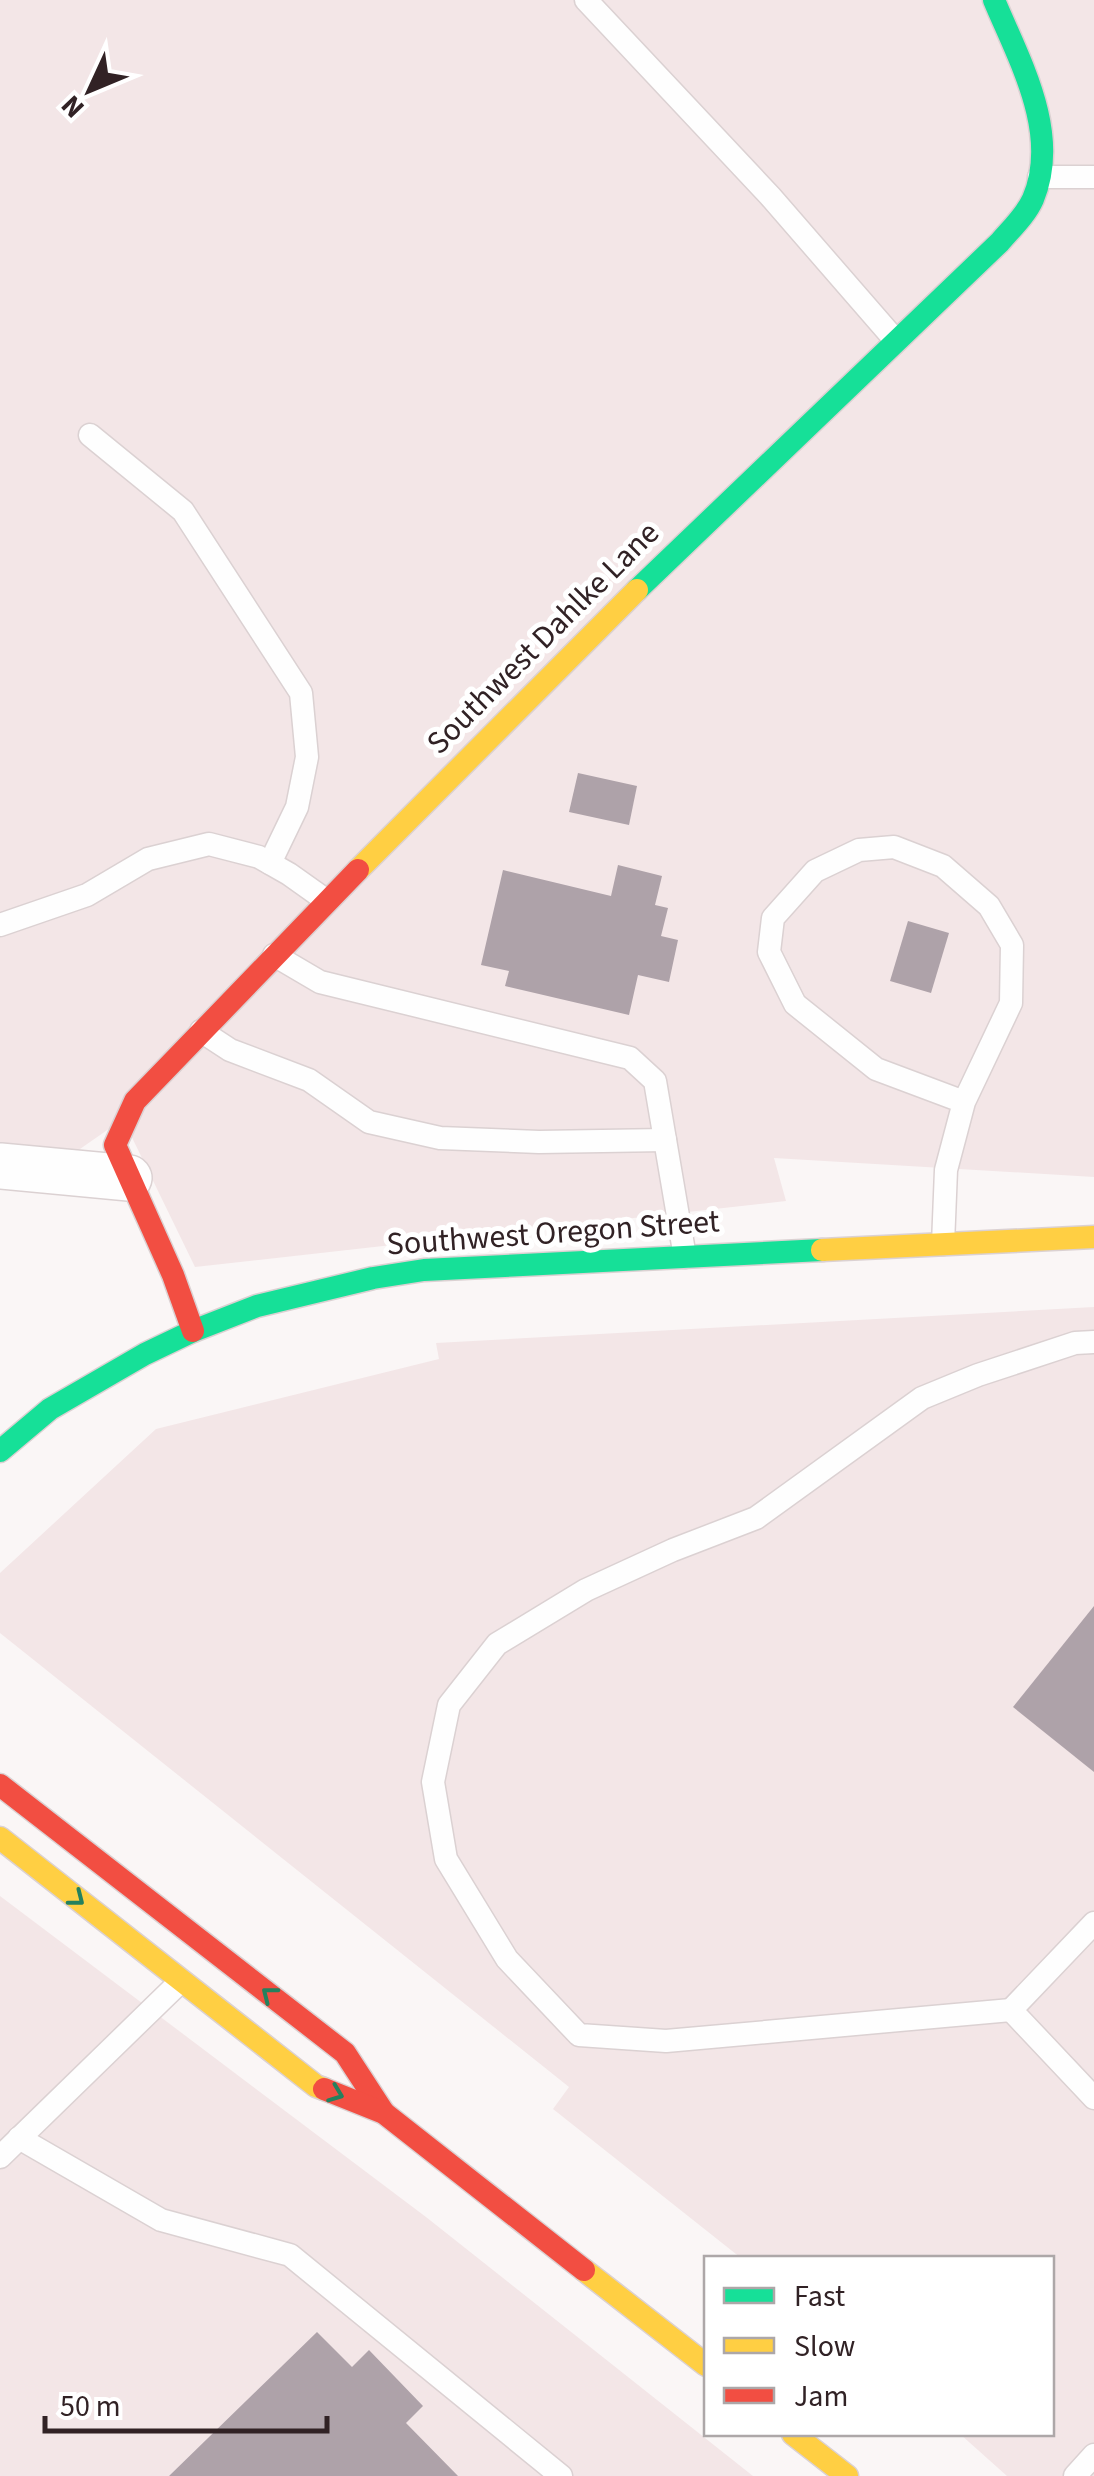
<svg xmlns="http://www.w3.org/2000/svg" width="1094" height="2476" font-family="'Source Sans 3',sans-serif">
	<style>
		.built { fill: #f3e6e7 }
		.building { fill: #aea2a9 }
		.lines { fill: none; stroke-linecap: round; stroke-linejoin: round }
		.lane-casing { stroke: #dbd1d2; stroke-width: 25 }
		.street-casing { stroke: #dbd1d2; stroke-width: 48 }
		.fast-casing { stroke: #dbd1d2; stroke-width: 25 }
		.slow-casing { stroke: #dbd1d2; stroke-width: 25 }
		.jam-casing { stroke: #dbd1d2; stroke-width: 25 }
		.lane { stroke: #fefefe; stroke-width: 22 }
		.street { stroke: #fefefe; stroke-width: 45 }
		.fast { stroke: #16e098; stroke-width: 22 }
		.slow { stroke: #ffcf43; stroke-width: 22 }
		.jam { stroke: #f24e42; stroke-width: 22 }
		.oneway { stroke: #24815e }
		.labels { text-anchor: middle; dominant-baseline: central; stroke-width: 10; stroke-linejoin: round; paint-order: stroke }
		.street-label { font-size: 32px; fill: #312225; stroke: #fff }
	</style>
	<rect width="100%" height="100%" fill="#faf6f6"/>
	<g class="built">
		<path d="M0,0h1094v1177l-320,-19 12,43 -591,66 -72,-148 -76,53 -47,-7z"/>
		<path d="M1094,1307v1169h-87l-47,-42h92v-176h-311l-188,-149 16,-22 -569,-454v-60l156,-144 283,-70 -3,-16z"/>
		<path d="M0,1896l426,321 327,259h-753z"/>
	</g>
	<g class="building">
		<path d="M578,773l59,13 -8,39 -60,-13z"/>
		<path d="M618,865l44,11 -7,29 13,3 -7,28 17,4 -9,42 -31,-7 -9,40 -124,-29 4,-15 -28,-6 22,-95 108,26z"/>
		<path d="M908,921l41,12 -18,60 -41,-12z"/>
		<path d="M1094,1606v166l-81,-65z"/>
		<path d="M317,2332l35,35 17,-17 54,56 -17,17 52,53h-289z"/>
	</g>
	<g class="lines">
		<g class="lane-casing">
			<g id="lane">
				<path d="M586,0l184,196 126,145"/>
				<path d="M1039,177h55"/>
				<path d="M90,435l93,76 118,182 6,64 -10,50 -27,56"/>
				<path d="M0,925l87,-30 61,-36 61,-15 50,13 30,17 38,27"/>
				<path d="M274,955l46,27 310,76 25,23 30,176"/>
				<path d="M201,1031l29,19 79,30 60,42 71,16 99,4 126,-2"/>
				<path d="M943,1244l3,-74 18,-68 47,-99 1,-58 -23,-39 -46,-40 -49,-19 -35,3 -44,21 -42,47 -4,34 26,52 81,65 88,33"/>
				<path d="M1094,1923l-83,87 83,88"/>
				<path d="M1011,2010l-345,31 -87,-6 -72,-76 -61,-100 -13,-77 16,-77 48,-61 89,-54 87,-40 83,-32 166,-120 56,-23 97,-32 19,-1"/>
				<path d="M19,2138l142,82 129,35 271,221"/>
				<path d="M0,2157l181,-176"/>
				<path d="M1075,2476l19,-21"/>
			</g>
		</g>
		<g class="street-casing">
			<path id="street" d="M0,1166l129,12"/>
		</g>
		<g class="fast-casing">
			<g id="fast">
				<path d="M637,590l363,-348c11,-13 26,-27 33,-43 28,-66 -14,-139 -39,-199"/>
				<path d="M0,1451l50,-42 95,-55 48,-23 64,-25 116,-28 51,-8 398,-20"/>
			</g>
		</g>
		<g class="slow-casing">
			<g id="slow">
				<path d="M358,870l279,-280"/>
				<path d="M822,1250l272,-13"/>
				<path d="M0,1838l316,248 8,3"/>
				<path d="M584,2270l122,95"/>
				<path d="M793,2434l54,42"/>
			</g>
		</g>
		<g class="jam-casing">
			<g id="jam">
				<path d="M193,1331l-20,-56 -58,-130 20,-44 223,-231"/>
				<path d="M0,1785l345,268 39,60"/>
				<path d="M324,2089l60,24 200,157"/>
			</g>
		</g>
		<use href="#lane" class="lane"/>
		<use href="#street" class="street"/>
		<use href="#fast" class="fast"/>
		<use href="#slow" class="slow"/>
		<use href="#jam" class="jam"/>
	</g>
	<defs><path id="oneway-chevron" d="M-2-3.5L2.5 0L-2 3.5" fill="none" stroke-width="1.6" stroke-linecap="round" stroke-linejoin="round" transform="scale(2.5)"/></defs>
	<g class="oneway">
		<use href="#oneway-chevron" transform="translate(77 1899) rotate(38)"/>
		<use href="#oneway-chevron" transform="translate(269 1994) rotate(-142)"/>
		<use href="#oneway-chevron" transform="translate(336 2094) rotate(21)"/>
	</g>
	<g class="labels">
		<g class="street-label">
			<text transform="translate(543 638) rotate(-45)">Southwest Dahlke Lane</text>
			<text transform="translate(553 1233) rotate(-4)">Southwest Oregon Street</text>
		</g>
	</g>
	<rect x="704" y="2256" width="350" height="180" fill="#ffffff" stroke="#ada7a8" stroke-width="2.5"/>
	<rect x="724" y="2288" width="50" height="15" fill="#16e098" stroke="#ada7a8" stroke-width="2.5"/>
	<text x="794" y="2306" font-size="30" fill="#312225">Fast</text>
	<rect x="724" y="2338" width="50" height="15" fill="#ffcf43" stroke="#ada7a8" stroke-width="2.5"/>
	<text x="794" y="2356" font-size="30" fill="#312225">Slow</text>
	<rect x="724" y="2388" width="50" height="15" fill="#f24e42" stroke="#ada7a8" stroke-width="2.5"/>
	<text x="794" y="2406" font-size="30" fill="#312225">Jam</text>
	<g transform="translate(90 90) rotate(226)" stroke="#ffffff" stroke-width="8" paint-order="stroke">
	<path d="M0-8L18 38L0 25L-18 38Z" fill="#312225"/>
	<text y="-15" font-size="28" font-weight="bold" text-anchor="middle" fill="#312225">N</text>
	</g>
	<path d="M45 2416v15h282v-15" fill="none" stroke="#312225" stroke-width="5"/>
	<text x="60" y="2416" font-size="30" fill="#312225" stroke="#ffffff" stroke-width="8" paint-order="stroke">50 m</text>
</svg>
